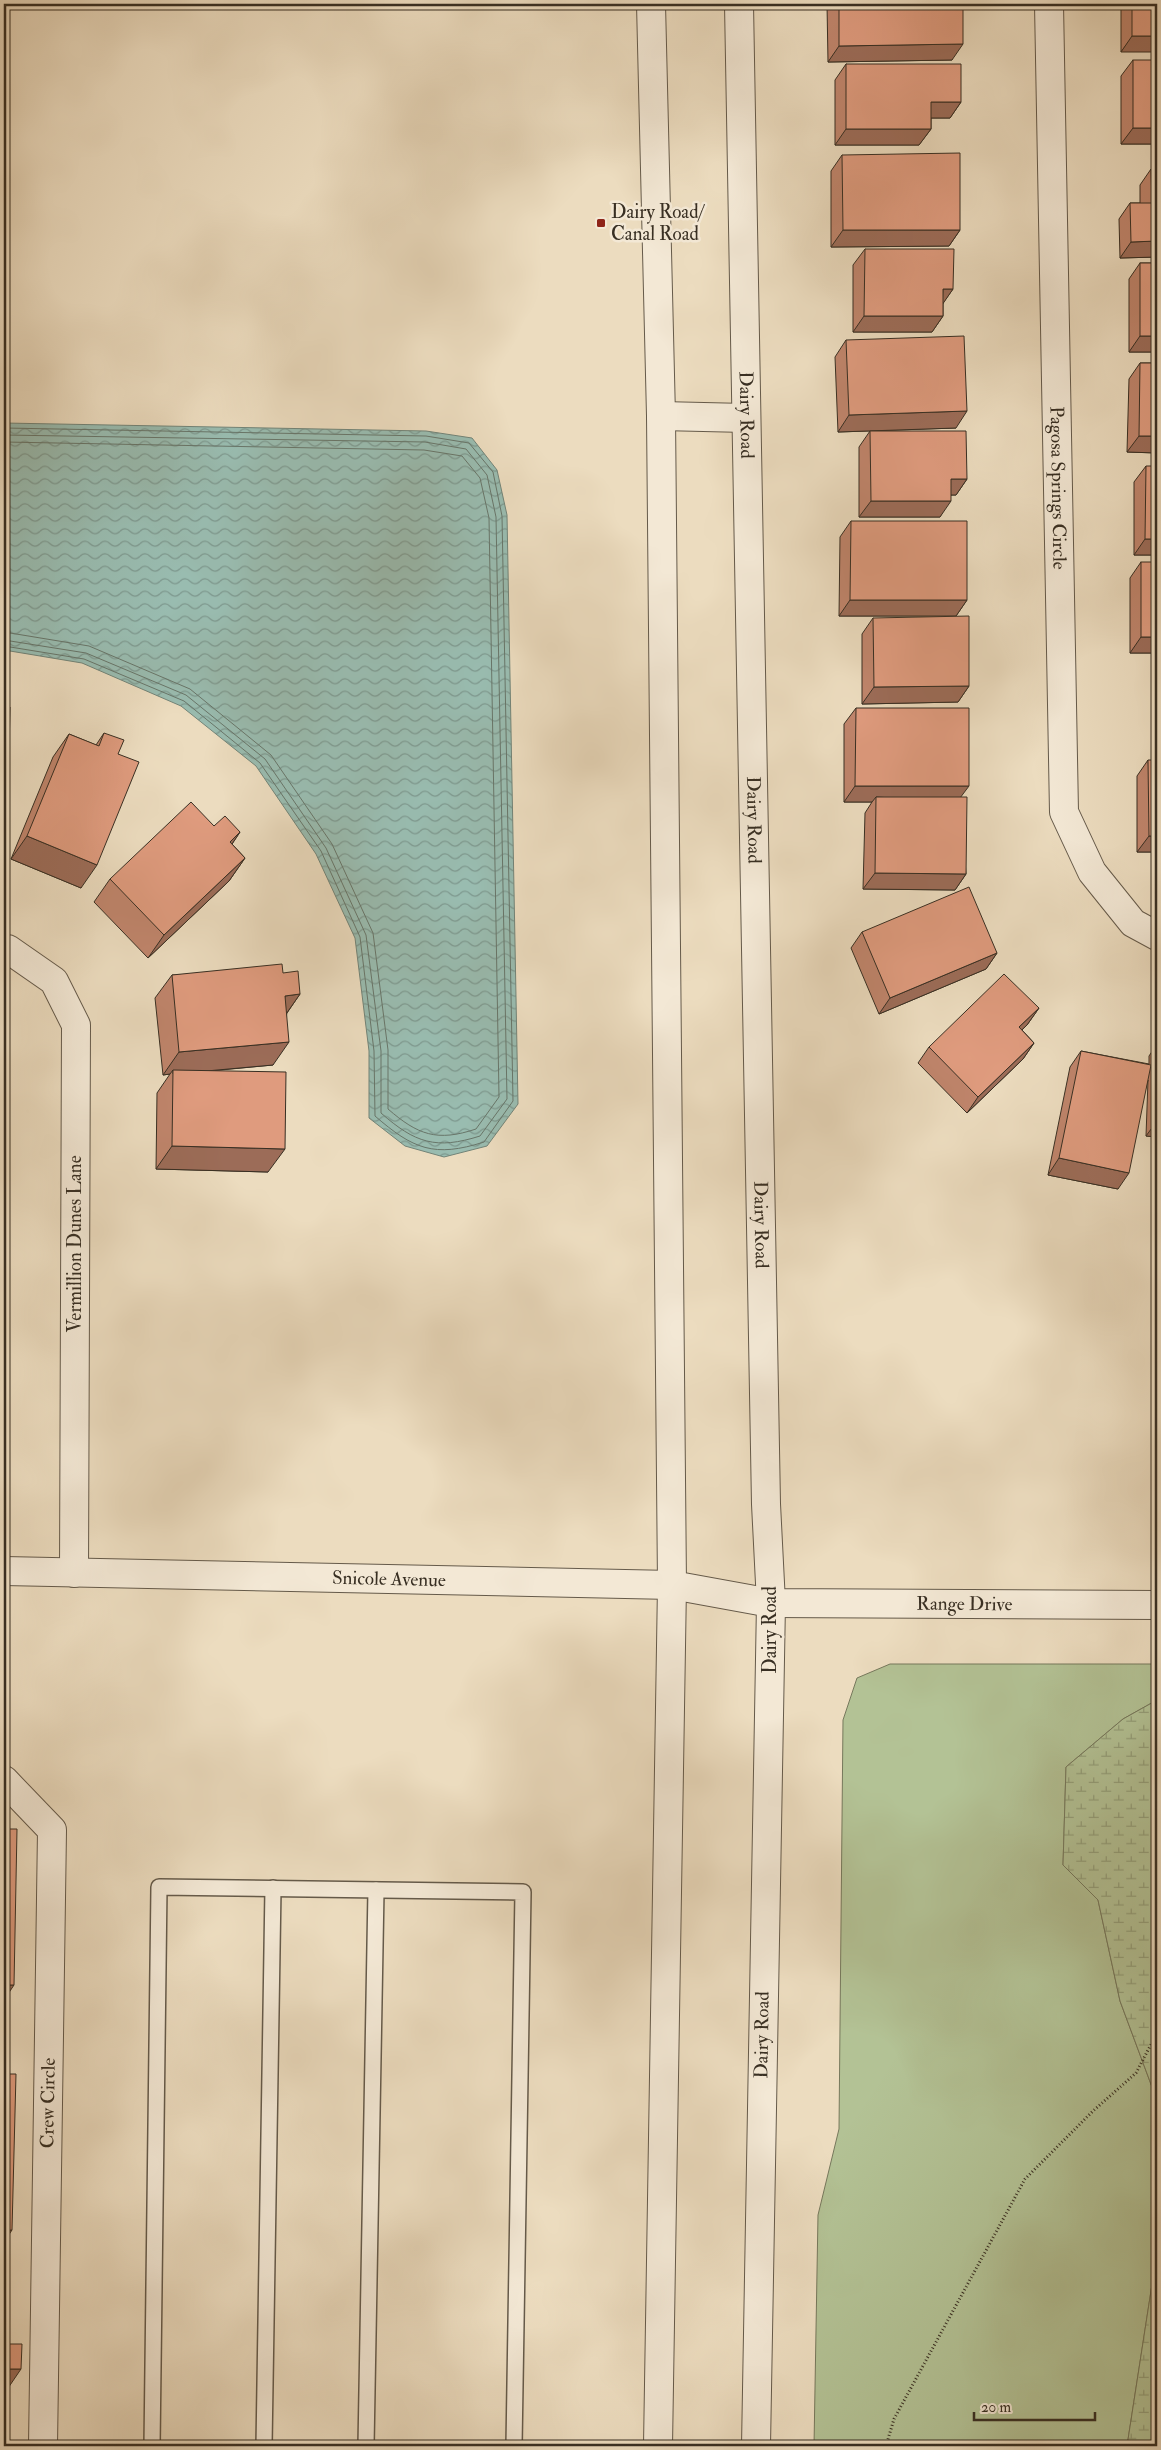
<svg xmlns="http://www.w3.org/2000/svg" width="1161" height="2450" font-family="'IM FELL Double Pica',serif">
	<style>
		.grass { fill: #b3c295; stroke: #76785c }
		.wetland { fill: url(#wetland-marsh); stroke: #76785c }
		.water { fill: url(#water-waves); stroke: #728478 }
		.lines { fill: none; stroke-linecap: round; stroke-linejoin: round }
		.shore { stroke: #68766a; stroke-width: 1 }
		.service-casing { stroke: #655a4a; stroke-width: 18 }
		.minor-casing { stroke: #655a4a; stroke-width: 30 }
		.tertiary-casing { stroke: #655a4a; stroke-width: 30 }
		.path { stroke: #382f23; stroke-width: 3; stroke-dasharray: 1 2.5; stroke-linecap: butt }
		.service { stroke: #f3e8d5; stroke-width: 15 }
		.minor { stroke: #f3e8d5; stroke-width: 28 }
		.tertiary { stroke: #f3e8d5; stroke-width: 28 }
		.wall { fill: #c0856c; stroke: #382f23 }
		.shaded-wall { fill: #9c6c58; stroke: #382f23 }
		.building { fill: #df9b7e; stroke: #382f23 }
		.poi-dot { fill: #8f2418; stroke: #f3e8d5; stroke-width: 2 }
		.labels { text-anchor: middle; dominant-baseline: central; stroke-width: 5; stroke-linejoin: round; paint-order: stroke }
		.poi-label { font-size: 19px; fill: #382f23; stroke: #f3e8d5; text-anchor: start }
		.street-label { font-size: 19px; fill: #382f23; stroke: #f3e8d5 }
	</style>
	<defs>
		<pattern id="wetland-marsh" width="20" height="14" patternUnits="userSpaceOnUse" patternTransform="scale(1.25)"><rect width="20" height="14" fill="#b3c295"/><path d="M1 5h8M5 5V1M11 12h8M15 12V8" fill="none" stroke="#939e79"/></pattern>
		<pattern id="water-waves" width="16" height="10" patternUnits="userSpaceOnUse" patternTransform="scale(1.25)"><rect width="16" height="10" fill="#99bcb0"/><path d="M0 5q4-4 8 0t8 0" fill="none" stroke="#7e998f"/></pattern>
	</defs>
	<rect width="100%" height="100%" fill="#ecdcbf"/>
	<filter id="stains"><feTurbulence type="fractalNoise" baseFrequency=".004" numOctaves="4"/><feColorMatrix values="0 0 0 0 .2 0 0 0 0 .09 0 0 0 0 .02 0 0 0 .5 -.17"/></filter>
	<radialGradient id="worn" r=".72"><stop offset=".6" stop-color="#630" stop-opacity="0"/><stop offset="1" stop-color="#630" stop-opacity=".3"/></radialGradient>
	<path class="grass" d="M890,1664h267v36l-34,19 -57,48 -3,98 35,35 22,101 32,86 5,165 -30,194h-313l4,-231 21,-86 4,-409 14,-42z"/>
	<g class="wetland">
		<path d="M1157,1700v518l-5,-131 -32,-86 -22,-101 -35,-35 3,-98 57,-48z"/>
		<path d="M1157,2252v194h-30z"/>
	</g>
	<path class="water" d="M4,423l422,8 46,7 25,32 10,45 11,589 -31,42 -43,11 -39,-11 -36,-28v-67l-14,-113 -39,-84 -60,-88 -75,-60 -99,-43 -78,-13z"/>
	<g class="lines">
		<g class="shore">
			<path d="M4,428l422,8 43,7 24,29 9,44 11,585 -29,41c-50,16 -71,7 -109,-26l-1,-65 -14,-114 -39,-86 -61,-88 -76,-62 -100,-42 -80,-13"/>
			<path d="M4,435l421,7 41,7 21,26 9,42 11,582 -27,37c-44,14 -65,7 -99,-23v-62l-15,-116 -40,-87 -61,-89 -79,-64 -100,-42 -82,-13"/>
			<path d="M4,442l420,8 38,6 18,22 9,40 10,579 -23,32c-39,13 -58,6 -88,-20v-59l-15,-117 -41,-89 -61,-89 -81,-66 -101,-43 -85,-14"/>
		</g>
		<g class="service-casing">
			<g id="service">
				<path d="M152,2446l7,-559 364,5 -9,554"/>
				<path d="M264,2446l9,-558"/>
				<path d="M366,2446l10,-556"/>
			</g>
		</g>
		<g class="minor-casing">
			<g id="minor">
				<path id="s1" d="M1049,4l15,808 28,60 41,51 24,13"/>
				<path d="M4,949h4l46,32 22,44 -2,548"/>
				<path id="s2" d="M672,1585l99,18 386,2"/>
				<path d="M4,1780l48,50 -9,616"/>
			</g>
		</g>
		<g class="tertiary-casing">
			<g id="tertiary">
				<path d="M651,4l10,412 11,1169 -14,861"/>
				<path id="s3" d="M739,4l27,1500 5,99 -15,843"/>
				<path d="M661,416l85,2"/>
				<path id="s4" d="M4,1571l668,14"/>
			</g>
		</g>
		<path class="path" d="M886,2446l8,-27 131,-240 68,-68 43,-38 21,-40"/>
		<use href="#service" class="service"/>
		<use href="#minor" class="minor"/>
		<use href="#tertiary" class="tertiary"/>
	</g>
	<g class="wall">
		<path d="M827,4h136l-11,56 -124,2z"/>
		<path d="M1121,4h36l-36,48z"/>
		<path d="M1133,60l24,84h-36v-68z"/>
		<path d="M846,64l115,38 -11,16h-19v11l-12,16h-84v-65z"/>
		<path d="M842,155l118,75 -11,16 -118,1v-76z"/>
		<path d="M1151,169h6v88l-37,1 -1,-39 11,-16h10v-18z"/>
		<path d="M865,249l88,40 -10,14v13l-11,16h-79v-67z"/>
		<path d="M1140,263h17v89h-28v-73z"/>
		<path d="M846,340l110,88 -118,4 -3,-75z"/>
		<path d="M1140,363h17v90l-30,-1 2,-73z"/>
		<path d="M870,431l97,48 -11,16h-5l-11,22h-81v-70z"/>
		<path d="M1146,466l11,89h-23v-73z"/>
		<path d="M851,521l116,79 -11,16h-117l1,-79z"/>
		<path d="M1141,562l16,91h-27v-75z"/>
		<path d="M873,618l96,68 -11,16 -96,2v-70z"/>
		<path d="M856,708l105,89 5,77 -11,16 -92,-1 2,-76 7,-11h-28v-78z"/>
		<path d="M104,733l14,21 -37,134 -70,-29 42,-102 16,-23 27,11z"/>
		<path d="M1148,760l9,92h-20v-76z"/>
		<path d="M214,826l26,6 -8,12 13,14 -16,23 -81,77 -54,-56 16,-23z"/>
		<path d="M862,932l135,21 -11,16 -107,45 -28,-66z"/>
		<path d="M283,973l17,21 -13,19 -14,52 -63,6 58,101 -112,-3 1,-76 13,-19 -7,1 -8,-77 17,-23z"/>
		<path d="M1039,1008l-12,17 -5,5 12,13 -11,16 -56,54 -49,-50 11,-16z"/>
		<path d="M1157,1044v93l-11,-1 2,-56 -30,109 -70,-14 22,-108 11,-16 68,13v-8z"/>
	</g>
	<g class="shaded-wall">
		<path d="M1132,36h25v16h-36z"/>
		<path d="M963,44l-11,16 -124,2 11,-16z"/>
		<path d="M931,102h30l-11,16h-31z"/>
		<path d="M1133,128h24v16h-36z"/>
		<path d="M846,129h85l-12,16h-84z"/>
		<path d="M843,230h117l-11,16 -118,1z"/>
		<path d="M1157,241v16l-37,1 11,-16z"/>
		<path d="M943,289h10l-11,16z"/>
		<path d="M864,316h79l-11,16h-79z"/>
		<path d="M1140,336h17v16h-28z"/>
		<path d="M967,411l-11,17 -118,4 11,-17z"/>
		<path d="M1139,436h18v17l-30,-1z"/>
		<path d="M951,479h16l-11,16h-16z"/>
		<path d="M871,501h80l-11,16h-81z"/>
		<path d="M1145,539h12v16h-23z"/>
		<path d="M850,600h117l-11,16h-117z"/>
		<path d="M1141,637h16v16h-27z"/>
		<path d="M969,686l-11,16 -96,2 12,-17z"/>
		<path d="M855,786h114l-12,16 -81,-5 -4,5h-28z"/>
		<path d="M240,832l-16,24 6,-14z"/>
		<path d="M27,836l70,29 -16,23 -70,-29z"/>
		<path d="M1149,836h8v16h-20z"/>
		<path d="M245,858l-16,23 -81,77 16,-23z"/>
		<path d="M875,873l91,1 -11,16 -92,-1z"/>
		<path d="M997,953l-11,16 -107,45 11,-16z"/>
		<path d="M300,994l-16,23 1,-21z"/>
		<path d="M1039,1008l-12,17 -19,18 11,-16z"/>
		<path d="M289,1042l-16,23 -100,9v-4l-3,4 -7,1 16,-23z"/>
		<path d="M1034,1043l-11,16 -56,54 11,-16z"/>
		<path d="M1157,1121v16l-11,-1z"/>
		<path d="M172,1146l113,3 -17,23 -112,-3z"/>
		<path d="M1059,1158l70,15 -11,16 -70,-14z"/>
		<path d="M4,1985h10l-10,15z"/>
		<path d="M4,2230h8l-8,12z"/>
		<path d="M4,2369h17l-17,25z"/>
	</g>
	<g class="building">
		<path d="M839,4h124v40l-124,2z"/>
		<rect x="1132" y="4" width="25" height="32"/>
		<rect x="1133" y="60" width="24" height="68"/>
		<path d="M846,64h115v38h-30v27h-85z"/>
		<path d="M960,153v77h-117l-1,-75z"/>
		<path d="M1151,169h6v72l-26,1 -1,-39h22z"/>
		<path d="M865,249h89l-1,40h-10v27h-79z"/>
		<rect x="1140" y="263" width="17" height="73"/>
		<path d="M964,336l3,75 -118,4 -3,-75z"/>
		<path d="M1140,363h17v73h-18z"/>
		<path d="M870,431h96l1,48h-16v22h-80z"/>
		<path d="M1146,466h11v73h-12z"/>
		<path d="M851,521h116v79h-117z"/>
		<rect x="1141" y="562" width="16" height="75"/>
		<path d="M969,616v70l-95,1 -1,-69z"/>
		<path d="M4,706l6,1 -3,131h-3z"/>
		<path d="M856,708h113v78h-114z"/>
		<path d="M104,733l20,7 -6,14 21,8 -42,103 -70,-29 42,-102 30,12z"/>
		<path d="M1148,760h9v76h-8z"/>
		<path d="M876,797h91l-1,77 -91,-1z"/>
		<path d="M191,802l23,24 11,-10 15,16 -10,10 15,16 -81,77 -54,-56z"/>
		<path d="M969,887l28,66 -107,45 -28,-66z"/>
		<path d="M282,964l1,9 15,-2 2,23 -15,2 4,46 -110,10 -7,-77z"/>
		<path d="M1004,974l35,34 -20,19 15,16 -56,54 -49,-50z"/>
		<path d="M4,1012h5l-2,110h-3z"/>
		<path d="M1081,1051l70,14 -22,108 -70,-15z"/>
		<path d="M173,1070l113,2 -1,77 -113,-3z"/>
		<path d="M4,1829h13l-3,156h-10z"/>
		<path d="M4,2074h12l-4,156h-8z"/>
		<path d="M4,2344h18l-1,25h-17z"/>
		<path d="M4,2437l5,1v8h-5z"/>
	</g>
	<rect class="poi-dot" x="596" y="218" width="10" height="10" rx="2.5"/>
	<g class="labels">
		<g class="poi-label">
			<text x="611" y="212">Dairy Road/<tspan x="611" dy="22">Canal Road</tspan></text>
		</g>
		<g class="street-label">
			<text stroke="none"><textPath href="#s3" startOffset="411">Dairy Road</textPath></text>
			<text stroke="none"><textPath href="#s1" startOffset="484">Pagosa Springs Circle</textPath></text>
			<text stroke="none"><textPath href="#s3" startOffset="816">Dairy Road</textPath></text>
			<text stroke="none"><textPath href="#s3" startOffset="1221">Dairy Road</textPath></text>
			<text transform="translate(75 1244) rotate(-90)">Vermillion Dunes Lane</text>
			<text stroke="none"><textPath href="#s4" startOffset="385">Snicole Avenue</textPath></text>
			<text stroke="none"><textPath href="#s2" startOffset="294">Range Drive</textPath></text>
			<text transform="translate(770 1630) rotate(-90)">Dairy Road</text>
			<text transform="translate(762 2035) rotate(-89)">Dairy Road</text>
			<text transform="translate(48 2103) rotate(-89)">Crew Circle</text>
		</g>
	</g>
	<rect width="1161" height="2450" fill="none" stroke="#ecdcbf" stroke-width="20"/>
	<rect x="5" y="5" width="1151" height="2440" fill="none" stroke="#382f23" stroke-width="2.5"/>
	<rect x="10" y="10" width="1141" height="2430" fill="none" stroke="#382f23"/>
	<path d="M974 2412v8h121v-8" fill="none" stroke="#382f23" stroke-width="2.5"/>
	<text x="981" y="2412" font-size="15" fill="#382f23" stroke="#f3e8d5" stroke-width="4" paint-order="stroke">20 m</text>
	<rect width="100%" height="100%" filter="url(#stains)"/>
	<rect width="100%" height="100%" fill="url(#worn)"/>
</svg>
